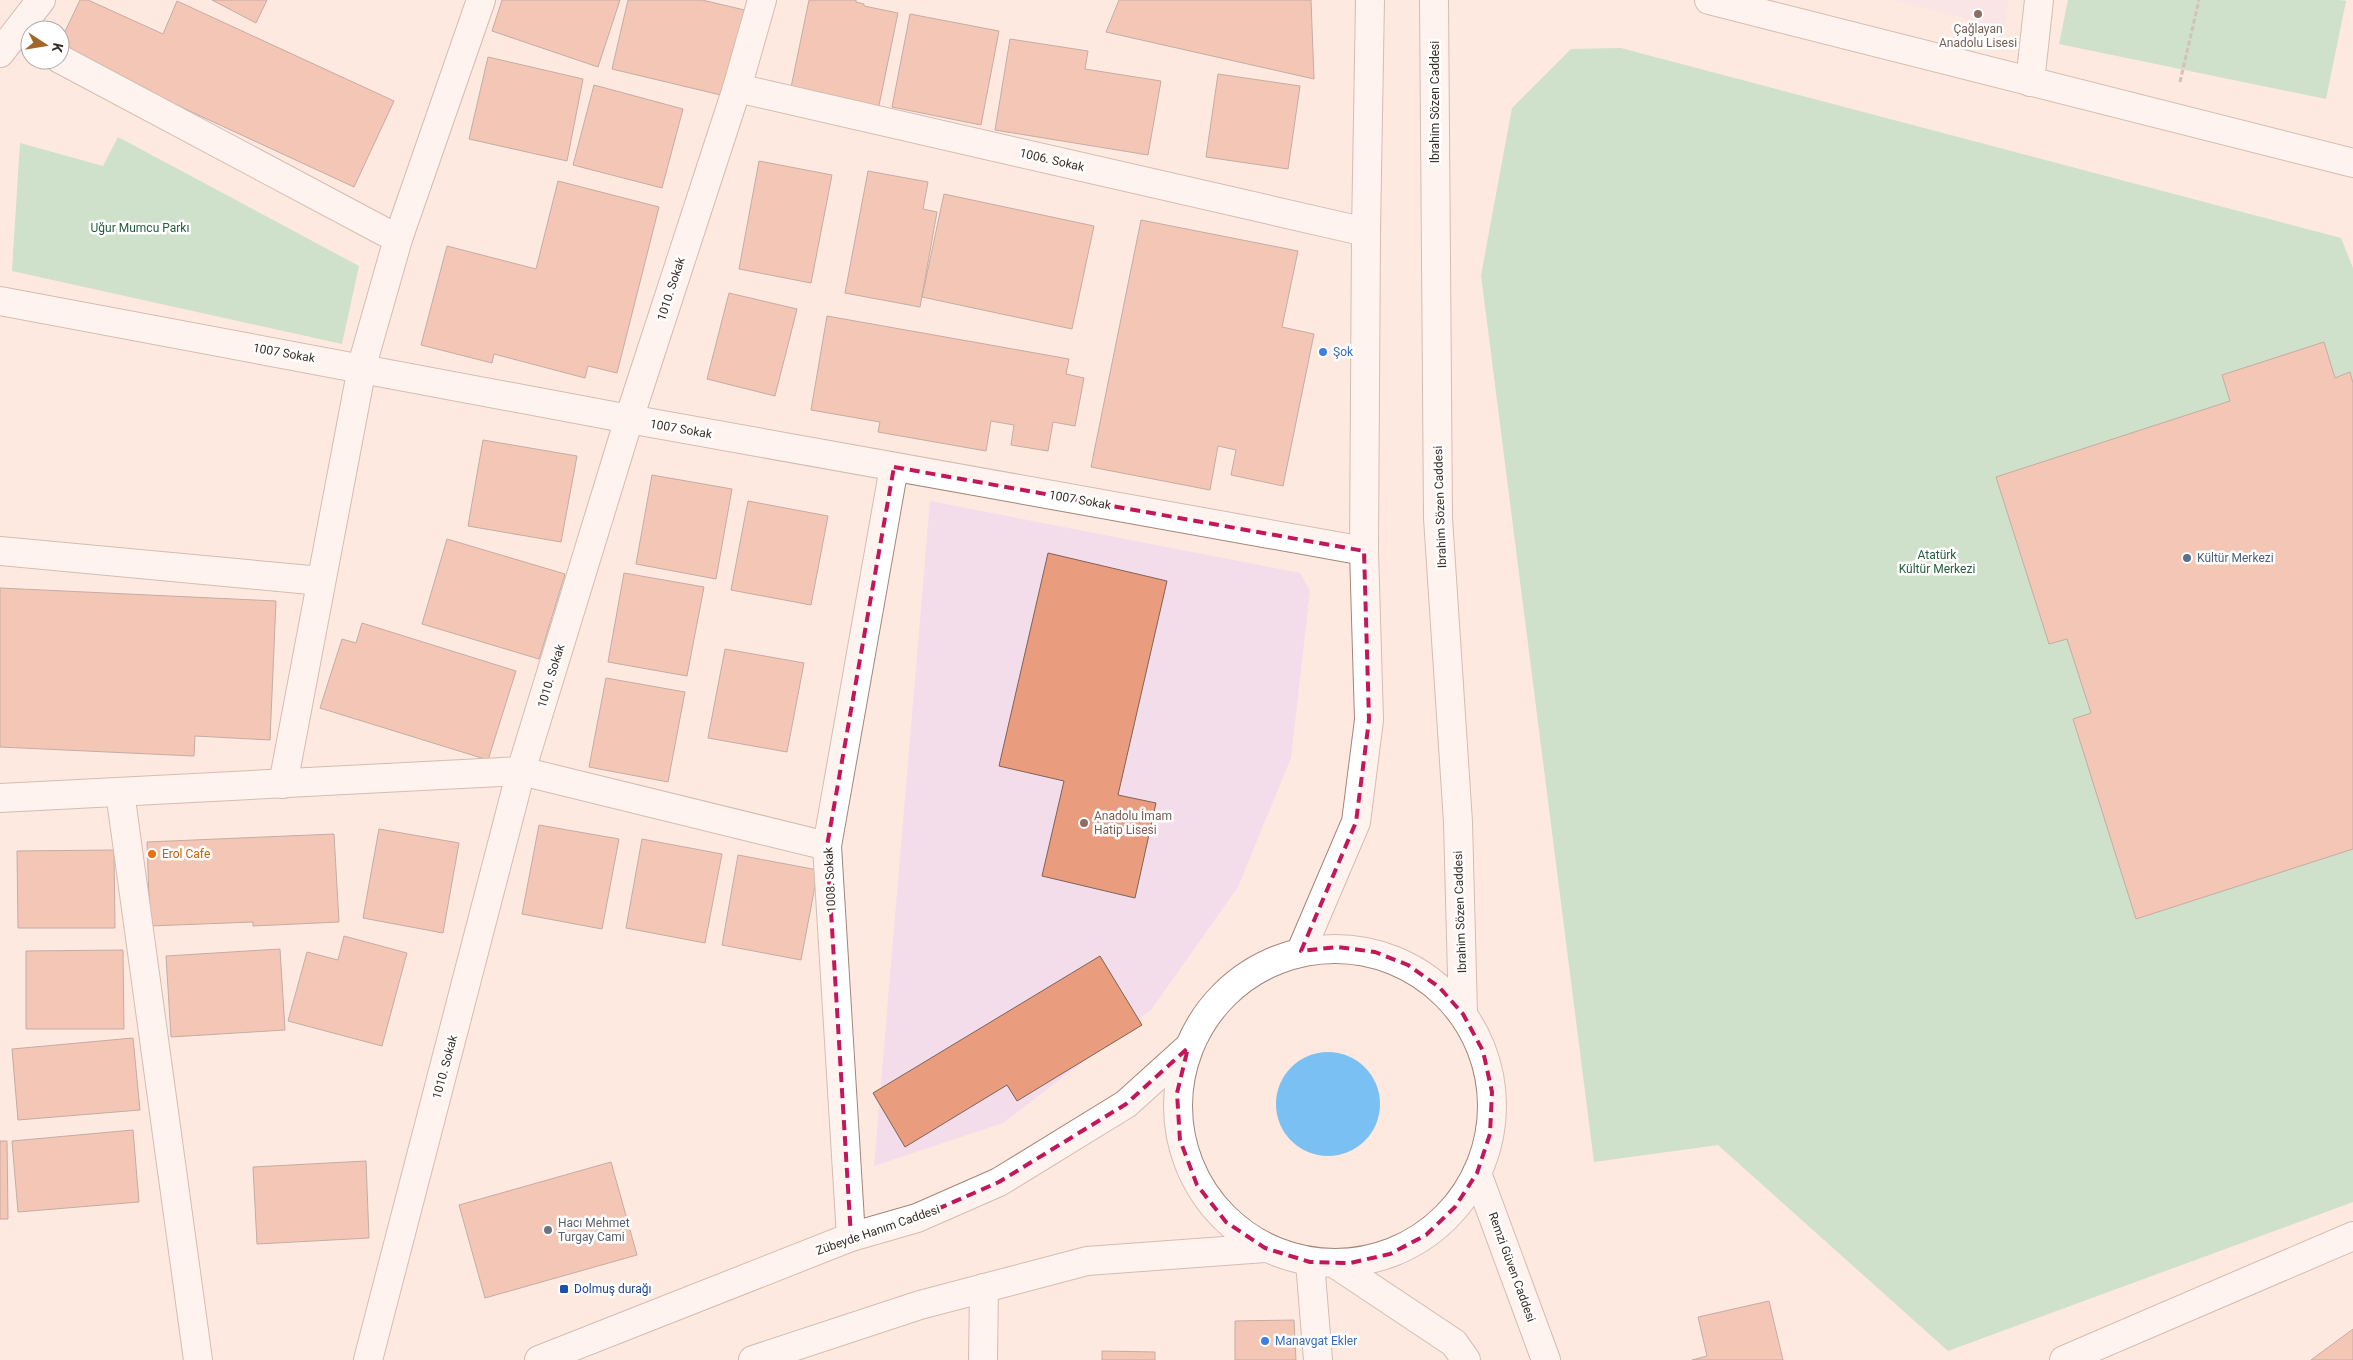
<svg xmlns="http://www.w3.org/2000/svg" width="2353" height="1360" font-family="Roboto,sans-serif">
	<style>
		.education { fill: #f3ddea }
		.green { fill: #97d4b0 }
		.water { fill: #7ac0f2 }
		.building { fill: #e99c7e; stroke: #806256 }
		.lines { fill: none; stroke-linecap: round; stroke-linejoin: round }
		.minor-casing { stroke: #a48578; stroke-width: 30 }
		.secondary-casing { stroke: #a48578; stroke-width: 30 }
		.path { stroke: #a19089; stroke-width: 3; stroke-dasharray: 5 2.5; stroke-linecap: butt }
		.minor { stroke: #fff; stroke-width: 28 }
		.secondary { stroke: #fff; stroke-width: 28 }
		.marked { fill: none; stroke: #c2185b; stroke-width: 4; stroke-dasharray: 10 6; stroke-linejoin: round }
		.education-dot { fill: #8d6e63; stroke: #fff; stroke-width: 2 }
		.shop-dot { fill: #3f7fe0; stroke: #fff; stroke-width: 2 }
		.service-dot { fill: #5c6f8a; stroke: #fff; stroke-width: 2 }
		.food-dot { fill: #e8710a; stroke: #fff; stroke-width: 2 }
		.worship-dot { fill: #6b7280; stroke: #fff; stroke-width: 2 }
		.transit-dot { fill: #1a4fb4; stroke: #fff; stroke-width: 2 }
		.labels { text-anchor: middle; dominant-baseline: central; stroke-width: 5; stroke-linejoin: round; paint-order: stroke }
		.education-label { font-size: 12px; fill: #785e54; stroke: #fff }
		.street-label { font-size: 12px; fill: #3a2d27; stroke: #fff }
		.park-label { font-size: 12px; fill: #235d3f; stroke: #fff }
		.shop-label { font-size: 12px; fill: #366cbe; stroke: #fff; text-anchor: start }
		.service-label { font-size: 12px; fill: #4e5e75; stroke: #fff; text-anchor: start }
		.food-label { font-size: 12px; fill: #c56008; stroke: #fff; text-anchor: start }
		.worship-label { font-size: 12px; fill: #5b616d; stroke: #fff; text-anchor: start }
		.transit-label { font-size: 12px; fill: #164399; stroke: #fff; text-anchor: start }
	</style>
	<rect width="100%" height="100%" fill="#fee9e1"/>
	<g class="education">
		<path d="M1892,0h116l-3,28z"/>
		<path d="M930,501l370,72 10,18 -19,167 -53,129 -87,123 -148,113 -129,43z"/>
	</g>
	<g class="green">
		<path d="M2068,0h271l7,1 -20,98 -267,-55z"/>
		<path d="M1621,48l720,190 12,30v934l-405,149 -230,-206 -124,17 -113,-887 31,-167 59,-59z"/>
		<path d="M118,137l241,129 -17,78 -330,-73 8,-128 83,23z"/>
	</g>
	<circle class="water" cx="1328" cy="1104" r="52"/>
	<g class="building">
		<path d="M80,0h8l75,34 14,-33 217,100 -40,86 -294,-136v-9z"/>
		<path d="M212,0h55l-11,23z"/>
		<path d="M502,0h118l-22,67 -106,-36z"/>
		<path d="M628,0h74l47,11 -20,86 -117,-28z"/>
		<path d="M809,0h47v2l8,2v2l34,7 -21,102 -88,-18z"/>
		<path d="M1119,0h192l3,79 -208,-47z"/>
		<path d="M910,14l89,17 -18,94 -89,-18z"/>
		<path d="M1010,39l78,12 -3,18 76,12 -13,74 -153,-25z"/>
		<path d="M488,57l95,22 -16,82 -98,-22z"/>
		<path d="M1218,74l82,12 -12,83 -82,-12z"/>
		<path d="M594,85l89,24 -21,79 -89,-23z"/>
		<path d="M759,161l73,14 -21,108 -72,-14z"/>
		<path d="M868,171l60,11 -5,27 14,3 -17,95 -75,-14z"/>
		<path d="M558,181l101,26 -42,166 -29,-7 -3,12 -91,-24 -2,9 -71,-18 26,-99 89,23z"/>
		<path d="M944,194l150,32 -22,103 -150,-32z"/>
		<path d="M1141,220l157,31 -16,76 32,7 -31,152 -52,-11 5,-25 -18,-4 -8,44 -119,-23z"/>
		<path d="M729,293l68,16 -22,87 -68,-17z"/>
		<path d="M827,316l242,43 -3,15 18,4 -9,48 -22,-4 -5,29 -37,-6 3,-20 -23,-4 -5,30 -108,-19 2,-10 -69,-12z"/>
		<path d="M2324,342l11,36 15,-6 3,11v466l-217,70 -63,-200 18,-6 -24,-74 -18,5 -53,-167 234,-76 -8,-26z"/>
		<path d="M483,440l94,16 -16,86 -93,-16z"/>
		<path d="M652,475l80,14 -16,90 -80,-15z"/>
		<path d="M748,501l80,15 -17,89 -80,-15z"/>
		<path d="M447,539l118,35 -26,85 -117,-35z"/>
		<path d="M1048,553l119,28 -49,214 38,8 -21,95 -93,-22 22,-95 -65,-15z"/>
		<path d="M624,573l80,14 -17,89 -79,-14z"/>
		<path d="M0,588l276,13 -6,139 -75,-4 -1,20 -194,-9z"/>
		<path d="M362,623l154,48 -28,89 -168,-52 22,-69 14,4z"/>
		<path d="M725,649l79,14 -17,89 -79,-14z"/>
		<path d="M606,678l79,14 -17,90 -79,-15z"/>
		<path d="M539,825l80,14 -17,90 -80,-15z"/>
		<path d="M379,829l80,14 -16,90 -80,-15z"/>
		<path d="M334,834l5,88 -86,4v-4l-103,4 -3,-84z"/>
		<path d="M642,839l80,15 -17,89 -79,-15z"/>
		<path d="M114,850l1,78h-97l-1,-77z"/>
		<path d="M738,855l80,15 -17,90 -79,-15z"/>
		<path d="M344,936l63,17 -25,93 -94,-25 19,-69 31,8z"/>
		<path d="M280,949l5,81 -114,7 -5,-81z"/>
		<path d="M123,950l1,79h-98v-78z"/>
		<path d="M1100,956l42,69 -125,76 -10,-16 -102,62 -32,-54z"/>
		<path d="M133,1038l7,72 -122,10 -6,-71z"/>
		<path d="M133,1130l6,72 -121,10 -6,-71z"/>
		<path d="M0,1141h7l1,78h-8z"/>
		<path d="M366,1161l3,77 -112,6 -4,-77z"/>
		<path d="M611,1162l26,93 -152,43 -26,-93z"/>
		<path d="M1769,1301l14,59h-91l15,-4 -9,-39z"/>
		<path d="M1294,1320l2,40h-61v-39z"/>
		<path d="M2353,1329v31h-42z"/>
		<path d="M1102,1351l53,1v8h-53z"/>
	</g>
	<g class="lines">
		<g class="minor-casing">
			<g id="minor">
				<path d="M1709,0l644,163"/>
				<path d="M0,53l41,-53"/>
				<path d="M60,59l338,180"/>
				<path d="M2030,82l9,-82"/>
				<path d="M737,88l629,144"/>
				<path d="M0,301l629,118 735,132"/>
				<path d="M0,551l321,30"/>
				<path d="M283,784l80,-422 35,-123 83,-239"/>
				<path d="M120,792l78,568"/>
				<path d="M0,798l521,-27 306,75"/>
				<path d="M851,1237l-24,-391 67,-379"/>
				<path d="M1310,1262l8,98"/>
				<path d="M368,1360l153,-589 108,-352 108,-331 25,-88"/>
				<path d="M983,1360l1,-72"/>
				<path d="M2064,1360l289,-124"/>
			</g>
		</g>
		<g class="secondary-casing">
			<g id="secondary">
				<path d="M1434,0l4,518 20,304 5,192"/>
				<circle cx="1335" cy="1106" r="157"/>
				<path d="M1301,951l55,-129 13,-102 -5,-169 2,-319 4,-232"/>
				<path d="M1477,1173l69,187"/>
				<path d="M1334,1263l120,80 12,17"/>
				<path d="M539,1360l312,-123 66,-19 82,-36 127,-78 62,-56"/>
				<path d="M753,1360l167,-55 167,-44 178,-13"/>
			</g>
		</g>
		<path class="path" d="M2180,82l19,-82"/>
		<use href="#minor" class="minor"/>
		<use href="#secondary" class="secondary"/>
	</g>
	<path d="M0 0H2353V1360H0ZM894,467l470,84 5,169 -13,102 -55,129 37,-4 37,5 33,13 31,22 24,27 20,37 9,41 -2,42 -13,39 -22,34 -29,28 -36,19 -40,9 -40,-1 -45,-14 -39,-26 -29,-37 -17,-45 -3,-47 11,-45 -62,56 -127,78 -82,36 -66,19 -24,-391z" fill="#fee9e1" fill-opacity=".55" fill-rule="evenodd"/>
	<path class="marked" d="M894,467l470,84 5,169 -13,102 -55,129 37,-4 37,5 33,13 31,22 24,27 20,37 9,41 -2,42 -13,39 -22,34 -29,28 -36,19 -40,9 -40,-1 -45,-14 -39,-26 -29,-37 -17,-45 -3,-47 11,-45 -62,56 -127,78 -82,36 -66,19 -24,-391z"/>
	<g class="education-dot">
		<circle cx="1978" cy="14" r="5"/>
		<circle cx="1084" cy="823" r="5"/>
	</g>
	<g class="shop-dot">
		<circle cx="1323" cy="352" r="5"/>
		<circle cx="1265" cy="1341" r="5"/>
	</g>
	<circle class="service-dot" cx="2187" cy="558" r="5"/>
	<circle class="food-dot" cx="152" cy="854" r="5"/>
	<circle class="worship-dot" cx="548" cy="1230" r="5"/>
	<rect class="transit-dot" x="559" y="1284" width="10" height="10" rx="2.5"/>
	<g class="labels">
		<g class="education-label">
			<text x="1978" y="29">Çağlayan<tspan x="1978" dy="14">Anadolu Lisesi</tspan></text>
			<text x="1094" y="816" text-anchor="start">Anadolu İmam<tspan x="1094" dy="14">Hatip Lisesi</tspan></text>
		</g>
		<g class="street-label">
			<text transform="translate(1435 102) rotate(-90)">Ibrahim Sözen Caddesi</text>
			<text transform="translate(1052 160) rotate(13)">1006. Sokak</text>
			<text transform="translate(671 289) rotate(-72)">1010. Sokak</text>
			<text transform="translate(284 353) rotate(10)">1007 Sokak</text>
			<text transform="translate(681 429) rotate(10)">1007 Sokak</text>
			<text transform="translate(1080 500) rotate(10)">1007 Sokak</text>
			<text transform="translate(1440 507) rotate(-92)">Ibrahim Sözen Caddesi</text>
			<text transform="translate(551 676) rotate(-73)">1010. Sokak</text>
			<text transform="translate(830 880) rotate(-93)">1008. Sokak</text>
			<text transform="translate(1460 912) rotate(-92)">Ibrahim Sözen Caddesi</text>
			<text transform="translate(445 1067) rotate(-75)">1010. Sokak</text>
			<text transform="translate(878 1230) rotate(-19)">Zübeyde Hanım Caddesi</text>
			<text transform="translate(1512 1267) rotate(70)">Remzi Güven Caddesi</text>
		</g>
		<g class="park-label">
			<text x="140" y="228">Uğur Mumcu Parkı</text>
			<text x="1937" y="555">Atatürk<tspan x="1937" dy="14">Kültür Merkezi</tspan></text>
		</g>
		<g class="shop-label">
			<text x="1333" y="352">Şok</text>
			<text x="1275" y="1341">Manavgat Ekler</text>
		</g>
		<g class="service-label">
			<text x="2197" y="558">Kültür Merkezi</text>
		</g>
		<g class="food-label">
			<text x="162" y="854">Erol Cafe</text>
		</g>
		<g class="worship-label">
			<text x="558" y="1223">Hacı Mehmet<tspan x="558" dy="14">Turgay Cami</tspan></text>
		</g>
		<g class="transit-label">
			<text x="574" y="1289">Dolmuş durağı</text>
		</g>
	</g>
	<g transform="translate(45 45) rotate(102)"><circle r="24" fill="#ffffff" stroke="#b0aba9"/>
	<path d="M0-4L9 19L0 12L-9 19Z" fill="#a26728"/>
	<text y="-8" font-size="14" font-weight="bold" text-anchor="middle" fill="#3a2d27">K</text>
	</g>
</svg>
